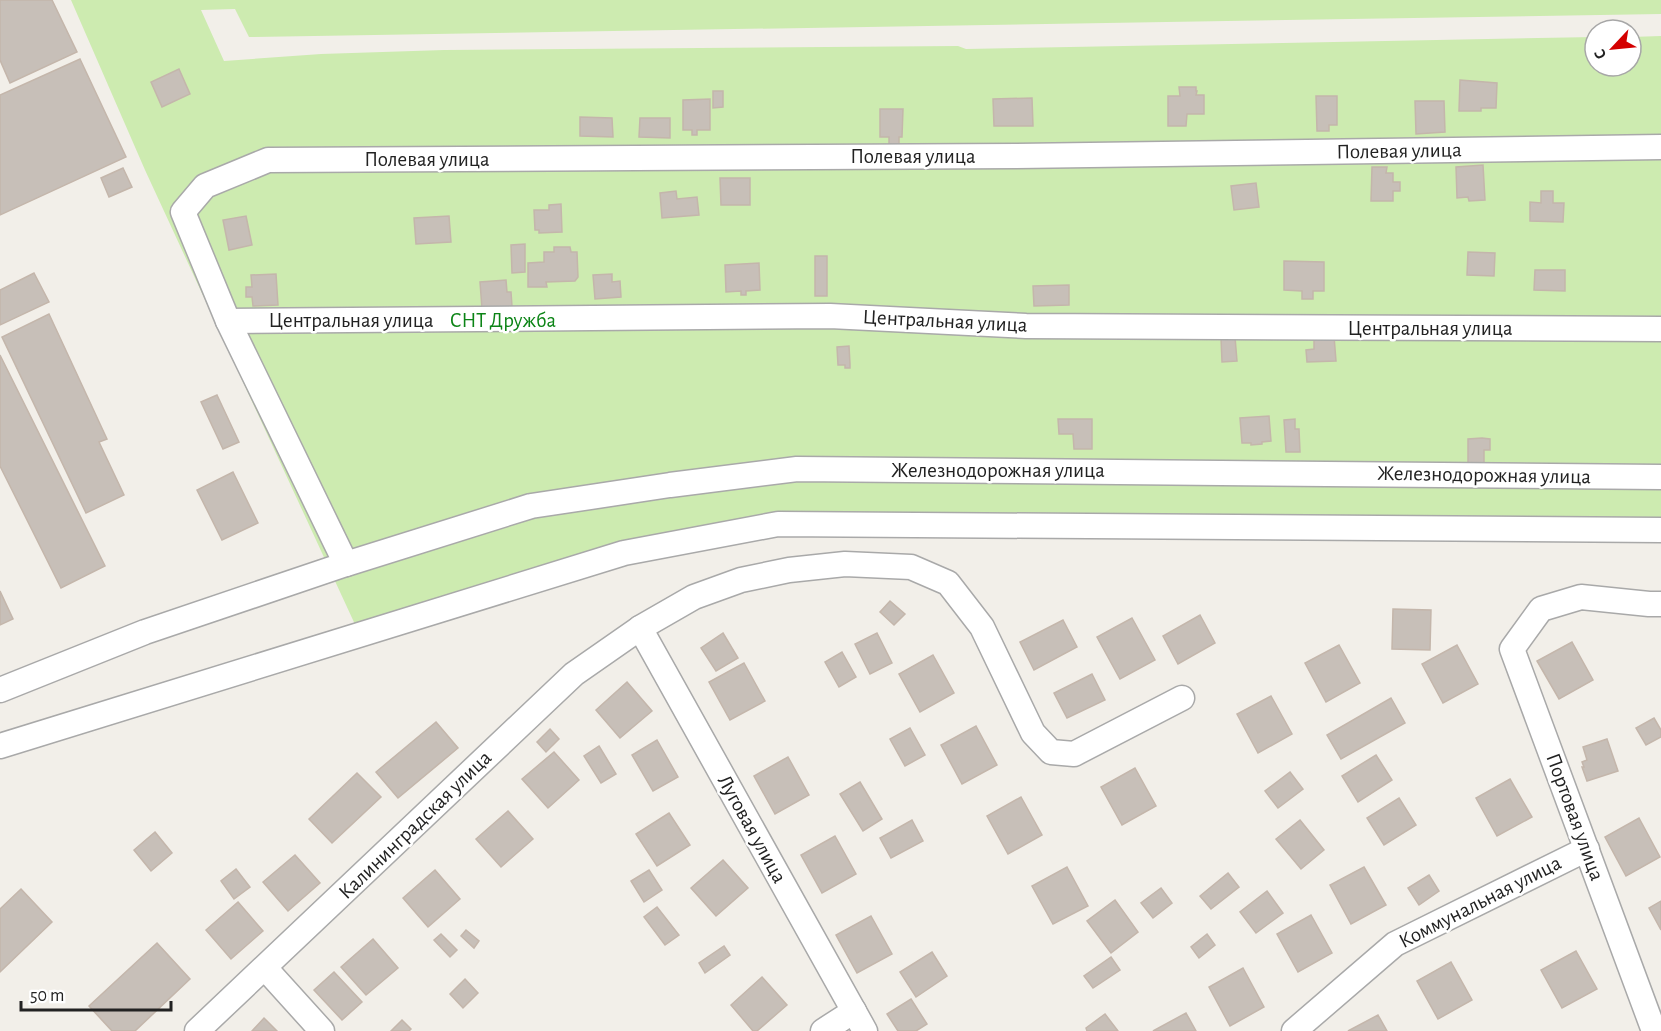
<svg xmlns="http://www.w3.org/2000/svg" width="1661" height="1031" font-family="'Alegreya Sans',sans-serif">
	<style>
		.grass { fill: #cdebb0 }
		.building { fill: #c7bfb8; stroke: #c4b6ab; stroke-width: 1.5 }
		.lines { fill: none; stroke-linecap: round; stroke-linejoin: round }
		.street-casing { stroke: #a9a9a9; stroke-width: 27 }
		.street { stroke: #fff; stroke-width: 24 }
		.labels { text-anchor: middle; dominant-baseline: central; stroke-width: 5; stroke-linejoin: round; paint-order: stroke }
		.street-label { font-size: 21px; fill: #222; stroke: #fff }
		.park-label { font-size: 21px; fill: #0c8416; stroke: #fff }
	</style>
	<rect width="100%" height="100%" fill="#f2efe9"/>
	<path class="grass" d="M71,0h1590v14l-1412,23 -14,-28 -34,1 23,51 97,-7 123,-4 514,-4 8,3 629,-12v29h36v-29l30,-1v494h-822l-109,10 -131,25 -240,68 -214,-463z"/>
	<g class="building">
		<path d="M0,0h52l25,52 -67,31 -10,-23z"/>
		<path d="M80,59l46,98 -126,58v-120z"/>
		<path d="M179,69l11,25 -28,13 -11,-25z"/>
		<path d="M1460,80l37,3 -1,25h-15v3h-22z"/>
		<path d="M1179,87h17v4h1l-1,4h8v19h-17l-1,12h-18v-30h12z"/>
		<path d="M713,91h10v16l-10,1z"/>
		<path d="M1316,96h21v29h-8v6h-12z"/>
		<path d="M1032,98l1,28h-39l-1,-27z"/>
		<path d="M710,99v31h-13v5h-5v-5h-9v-30z"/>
		<path d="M1415,101h29l1,31 -29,2z"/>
		<path d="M880,109h23l-1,28h-3v7h-10v-7h-9z"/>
		<path d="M580,117l32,1 1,19 -33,-1z"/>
		<path d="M640,118h30v20l-31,-1z"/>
		<path d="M1483,165l2,35 -16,1 -1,-4 -11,1 -1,-31z"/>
		<path d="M1372,167h15l-1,6h7v9h7v9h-7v10h-22z"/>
		<path d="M123,168l9,19 -23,10 -8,-19z"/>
		<path d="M720,178h30v27h-29z"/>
		<path d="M1256,183l3,24 -25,3 -3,-24z"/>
		<path d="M676,191l1,8 20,-2 2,18 -37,3 -2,-25z"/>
		<path d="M1541,191h12v12h11l-1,19 -33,-1v-19l11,1z"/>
		<path d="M561,204l1,28 -23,1v-3h-4l-1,-20h15v-5z"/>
		<path d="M246,216l6,29 -23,5 -6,-30z"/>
		<path d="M449,216l2,26 -35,2 -2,-26z"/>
		<path d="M525,244v28l-13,1 -1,-28z"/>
		<path d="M554,247h16l1,5h6l1,25 -3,4 -29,1 1,5h-19v-24l16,-1v-10h10z"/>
		<path d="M1468,252l27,1 -1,23 -27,-1z"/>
		<rect x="815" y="256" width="12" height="40"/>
		<path d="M1284,261l40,1v29h-11v8h-11v-8l-18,-1z"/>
		<path d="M759,263l1,27 -14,1v4h-5v-4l-15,1 -1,-27z"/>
		<path d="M1535,270h30v21l-31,-1z"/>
		<path d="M34,273l15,29 -49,23v-35z"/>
		<path d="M276,274l2,31 -25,1 -1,-9h-6v-10h6l-1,-12z"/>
		<path d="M612,274v8l8,-1 1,16 -26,2 -2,-24z"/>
		<path d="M506,280l1,12h4l1,14 -30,3 -2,-27z"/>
		<path d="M1069,285v20l-35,1 -1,-20z"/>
		<path d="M49,314l58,125 -8,3 25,53 -38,18 -84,-176z"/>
		<path d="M1334,336l2,25 -29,1 -1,-12 8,-1v-12z"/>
		<path d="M1235,337l2,24 -15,1 -1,-24z"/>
		<path d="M849,346l1,18v4h-5v-3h-7l-1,-18z"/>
		<path d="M0,355l105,211 -44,22 -61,-122z"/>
		<path d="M217,395l22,47 -16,7 -22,-47z"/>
		<path d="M1269,416l2,25 -9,1v2l-11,1v-2h-9l-2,-25z"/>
		<path d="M1058,419h34v30h-18l-1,-15h-14z"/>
		<path d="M1295,419v10h4l1,23h-14l-2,-32z"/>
		<path d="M1482,438l8,1v11h-6v17l-16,-1v-27z"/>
		<path d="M233,472l25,51 -36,17 -25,-50z"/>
		<path d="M0,591l13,28 -13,6z"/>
		<path d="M890,601l15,13 -11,11 -14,-13z"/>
		<path d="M1393,609l38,1 -1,40 -38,-1z"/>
		<path d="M1200,615l15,28 -37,21 -15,-28z"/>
		<path d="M1132,618l23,42 -35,19 -23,-42z"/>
		<path d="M1063,620l14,27 -43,23 -14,-28z"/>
		<path d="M723,633l15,25 -22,13 -15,-23z"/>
		<path d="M877,633l15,30 -22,11 -15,-30z"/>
		<path d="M1572,642l21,38 -34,19 -22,-38z"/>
		<path d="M1339,645l21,38 -34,19 -21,-39z"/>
		<path d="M1457,645l21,39 -35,19 -21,-39z"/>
		<path d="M842,652l14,25 -17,10 -14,-25z"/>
		<path d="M933,655l21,38 -34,19 -21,-38z"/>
		<path d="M744,663l21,38 -35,19 -21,-38z"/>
		<path d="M1092,674l13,26 -38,18 -13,-25z"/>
		<path d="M627,682l25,29 -32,27 -24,-28z"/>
		<path d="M1271,696l21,38 -34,19 -21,-39z"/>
		<path d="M1391,698l14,25 -64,36 -14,-24z"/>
		<path d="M1654,718l7,12v7l-15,8 -10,-17z"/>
		<path d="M436,722l22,26 -60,50 -22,-26z"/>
		<path d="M976,726l21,39 -35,19 -21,-39z"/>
		<path d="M910,728l15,27 -20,11 -15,-27z"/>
		<path d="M550,729l9,10 -13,13 -9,-10z"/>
		<path d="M1607,739l11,32 -31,10 -5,-14h2l-2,-5 5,-2 -4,-13z"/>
		<path d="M657,740l21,37 -25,14 -21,-36z"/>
		<path d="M599,746l17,28 -15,9 -17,-27z"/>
		<path d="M554,752l25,28 -31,28 -26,-29z"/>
		<path d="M1376,755l16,25 -34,22 -16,-26z"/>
		<path d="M788,757l21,38 -34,19 -21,-38z"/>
		<path d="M1135,768l21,38 -34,19 -21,-38z"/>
		<path d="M1290,772l13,17 -25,19 -13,-17z"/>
		<path d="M357,773l24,24 -49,46 -23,-24z"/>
		<path d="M1510,779l22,38 -35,19 -21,-38z"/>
		<path d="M860,782l22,37 -19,12 -23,-37z"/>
		<path d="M1021,797l21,38 -34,19 -21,-38z"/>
		<path d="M1399,798l17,27 -32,20 -17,-27z"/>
		<path d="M508,811l25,28 -32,28 -25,-28z"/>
		<path d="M669,813l21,32 -33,21 -21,-32z"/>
		<path d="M1639,818l21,39 -34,19 -21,-39z"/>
		<path d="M912,820l11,21 -32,17 -11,-20z"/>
		<path d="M1300,820l24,30 -23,19 -25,-30z"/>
		<path d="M155,832l17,21 -21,18 -17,-21z"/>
		<path d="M835,836l21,38 -34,19 -21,-38z"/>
		<path d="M295,855l25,28 -32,28 -25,-29z"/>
		<path d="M723,860l25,28 -32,28 -25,-28z"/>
		<path d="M1067,867l21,39 -35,18 -21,-38z"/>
		<path d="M1364,867l22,38 -35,19 -21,-39z"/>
		<path d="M236,869l14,18 -16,12 -13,-18z"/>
		<path d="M435,870l25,29 -32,28 -25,-29z"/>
		<path d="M649,870l13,20 -18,12 -13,-21z"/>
		<path d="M1228,873l11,14 -28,22 -11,-13z"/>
		<path d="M1429,875l10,16 -20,14 -11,-17z"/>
		<path d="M1161,888l11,15 -19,15 -12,-15z"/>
		<path d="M21,889l31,33 -52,50v-63z"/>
		<path d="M1267,891l16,22 -27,20 -16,-21z"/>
		<path d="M1115,900l23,32 -27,21 -24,-32z"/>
		<path d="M1661,901v29l-12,-22z"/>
		<path d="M238,902l25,29 -32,28 -25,-29z"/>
		<path d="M657,907l22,28 -14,10 -21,-28z"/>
		<path d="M1311,915l21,38 -34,19 -21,-38z"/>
		<path d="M871,916l21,38 -35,19 -21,-38z"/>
		<path d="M466,930l13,11 -5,7 -13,-12z"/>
		<path d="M441,934l16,16 -7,7 -16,-17z"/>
		<path d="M1207,934l8,11 -16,13 -8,-11z"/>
		<path d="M373,939l25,29 -32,27 -25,-28z"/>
		<path d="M157,943l33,36 -55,52h-23l-23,-25z"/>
		<path d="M724,946l6,9 -25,18 -6,-10z"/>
		<path d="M1576,951l21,38 -35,19 -21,-38z"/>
		<path d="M932,952l15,24 -31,21 -16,-25z"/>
		<path d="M1111,957l9,13 -27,18 -9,-12z"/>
		<path d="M1451,962l21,38 -34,19 -21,-38z"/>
		<path d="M1243,968l21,39 -34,19 -21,-39z"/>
		<path d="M334,972l28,30 -20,18 -28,-30z"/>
		<path d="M762,977l25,28 -30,26h-4l-22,-26z"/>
		<path d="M465,979l13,14 -15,15 -13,-14z"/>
		<path d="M911,999l16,25 -11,7h-18l-11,-17z"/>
		<path d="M1186,1013l10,18h-43z"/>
		<path d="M1105,1014l13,17h-31l-1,-3z"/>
		<path d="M1378,1015l9,16h-39z"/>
		<path d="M264,1018l13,13h-25z"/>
		<path d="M402,1020l9,9 -2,2h-18z"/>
	</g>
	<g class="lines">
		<g class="street-casing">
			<g id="street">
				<path d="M228,321l602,-5 196,10 635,3"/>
				<path d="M346,564l185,-58 139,-21 127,-16 864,8"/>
				<path d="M640,628l225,403"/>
				<path d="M0,690l145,-58 201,-68 -118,-243 -45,-109 22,-26 63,-26 749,-4 644,-9"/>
				<path d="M0,746l624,-193 154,-29 883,6"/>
				<path d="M265,968l57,63"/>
				<path d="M197,1031l377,-357 66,-46 54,-31 47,-17 48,-10 56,-6 66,3 37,16 34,44 51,106 18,19 23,2 108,-56"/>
				<path d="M823,1031l31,-20"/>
				<path d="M1294,1031l101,-87 192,-95"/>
				<path d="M1654,1031l-142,-382 29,-40 40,-12 68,7h12"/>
			</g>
		</g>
		<use href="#street" class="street"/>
	</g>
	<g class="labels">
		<g class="street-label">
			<text transform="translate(1399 151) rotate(-1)">Полевая улица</text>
			<text x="913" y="156">Полевая улица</text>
			<text x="427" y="159">Полевая улица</text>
			<text x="351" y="320">Центральная улица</text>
			<text transform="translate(945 321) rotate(3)">Центральная улица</text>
			<text x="1430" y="328">Центральная улица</text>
			<text x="998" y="470">Железнодорожная улица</text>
			<text transform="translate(1484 475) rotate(1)">Железнодорожная улица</text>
			<text transform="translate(1575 817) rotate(70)">Портовая улица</text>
			<text transform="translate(415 825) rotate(-44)">Калининградская улица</text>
			<text transform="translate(752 829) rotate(61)">Луговая улица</text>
			<text transform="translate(1480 902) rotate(-27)">Коммунальная улица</text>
		</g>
		<g class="park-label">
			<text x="503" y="320">СНТ Дружба</text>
		</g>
	</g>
	<g transform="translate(1613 48) rotate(244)"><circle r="28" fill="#ffffff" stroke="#a7a7a7" stroke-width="1.5"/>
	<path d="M0-4.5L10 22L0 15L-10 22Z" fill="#d40000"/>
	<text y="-9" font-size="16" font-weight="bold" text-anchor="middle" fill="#222222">С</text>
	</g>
	<path d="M21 1001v9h150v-9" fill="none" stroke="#222222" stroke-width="3"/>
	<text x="30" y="1001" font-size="18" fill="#222222" stroke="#ffffff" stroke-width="4.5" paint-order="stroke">50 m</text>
</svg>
